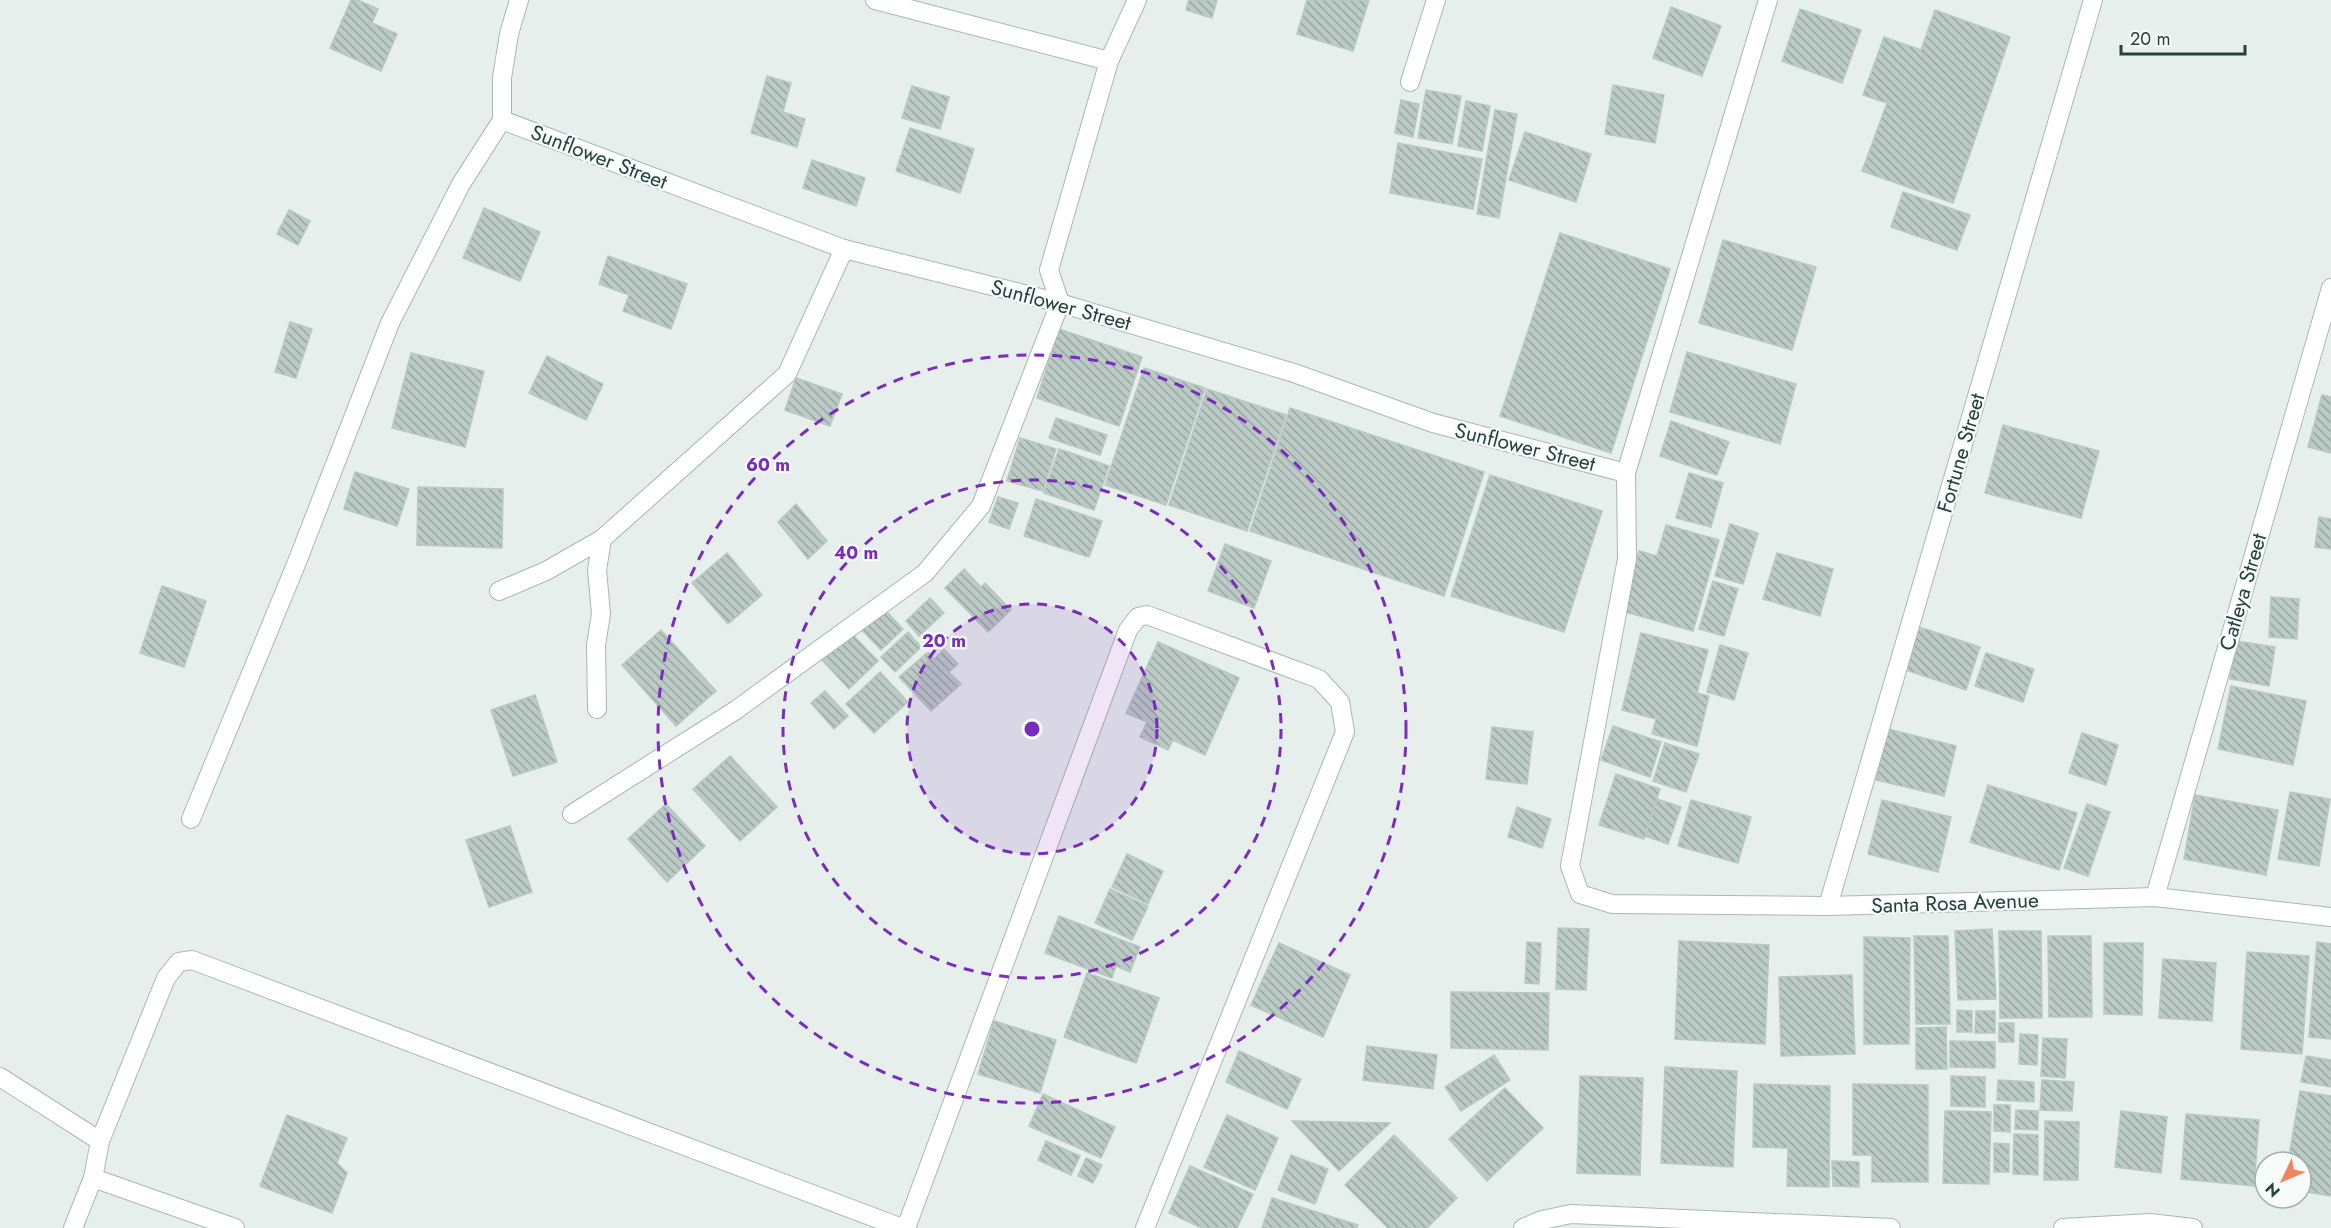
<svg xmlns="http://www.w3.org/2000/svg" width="2331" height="1228" font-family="Jost,sans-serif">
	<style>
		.building { fill: url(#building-back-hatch); stroke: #b8c9c2; stroke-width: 1.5 }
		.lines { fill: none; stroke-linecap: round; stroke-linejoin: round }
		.lane-casing { stroke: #a8b8b2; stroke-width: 20 }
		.street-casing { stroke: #a8b8b2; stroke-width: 20 }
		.lane { stroke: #fff; stroke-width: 18 }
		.street { stroke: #fff; stroke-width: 18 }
		.ring { fill: none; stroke: #7b2cbf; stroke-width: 3; stroke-dasharray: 10 8 }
		.labels { text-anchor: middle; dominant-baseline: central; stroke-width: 4.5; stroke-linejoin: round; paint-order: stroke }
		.street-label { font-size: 21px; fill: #24423a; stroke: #f7fbf9 }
		.centre { fill: #7b2cbf; stroke: #f7fbf9; stroke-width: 3 }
		.ring-label { font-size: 18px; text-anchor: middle; font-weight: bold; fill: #7b2cbf; stroke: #f7fbf9; stroke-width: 4.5; stroke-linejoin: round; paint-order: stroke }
	</style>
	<defs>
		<pattern id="building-back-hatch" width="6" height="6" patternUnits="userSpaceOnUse" patternTransform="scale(1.5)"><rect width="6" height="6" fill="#bbcac4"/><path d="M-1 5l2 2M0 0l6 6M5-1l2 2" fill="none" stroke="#98a6a0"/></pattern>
	</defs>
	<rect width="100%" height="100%" fill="#e6efeb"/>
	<g class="building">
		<path d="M351,0h7l20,9 -6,14 25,11 -16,37 -51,-23z"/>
		<path d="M1189,0h28l-5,18 -26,-8z"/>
		<path d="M1307,0h62l-16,51 -56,-17z"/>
		<path d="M1671,7l50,19 -19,50 -49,-18z"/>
		<path d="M1800,9l61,21 -19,53 -60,-22z"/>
		<path d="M1935,10l75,27 -57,166 -91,-32 25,-68 -24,-8 21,-58 37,13z"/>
		<path d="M767,76l24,7 -8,29 22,7 -8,28 -46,-14z"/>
		<path d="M1613,85l51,10 -9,48 -50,-9z"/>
		<path d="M912,86l37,11 -9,32 -38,-11z"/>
		<path d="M1426,90l35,6 -9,48 -34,-6z"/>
		<path d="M1401,100l18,4 -6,33 -18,-4z"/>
		<path d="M1466,101l24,5 -8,45 -24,-5z"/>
		<path d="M1495,110l22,4 -18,104 -22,-4z"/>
		<path d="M910,128l64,21 -14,44 -64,-22z"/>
		<path d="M1525,132l66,22 -15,48 -67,-22z"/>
		<path d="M1398,143l84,16 -9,50 -83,-16z"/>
		<path d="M812,160l53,18 -9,28 -53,-18z"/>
		<path d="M1903,192l67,23 -13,35 -66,-23z"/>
		<path d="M484,208l56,24 -20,49 -57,-23z"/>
		<path d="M289,210l21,11 -12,24 -21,-11z"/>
		<path d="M1560,233l110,36 -59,184 -111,-37z"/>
		<path d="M1723,240l93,27 -24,83 -93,-27z"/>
		<path d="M608,256l79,28 -16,45 -48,-18 6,-16 -30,-11z"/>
		<path d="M290,322l22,7 -16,49 -21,-6z"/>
		<path d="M1059,329l83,28 -23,69 -82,-28z"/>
		<path d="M1687,352l109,32 -16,60 -110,-32z"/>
		<path d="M411,353l73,18 -19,76 -73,-19z"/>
		<path d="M547,356l56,28 -17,36 -57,-27z"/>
		<path d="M1144,368l61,20 -39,117 -61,-20z"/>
		<path d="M796,378l46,16 -12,32 -45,-16z"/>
		<path d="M1207,389l79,26 -39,116 -78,-26z"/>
		<path d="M2322,395l9,2v56l-23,-6z"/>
		<path d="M1290,408l194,64 -40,124 -194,-65z"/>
		<path d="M1056,418l51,17 -7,20 -51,-17z"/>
		<path d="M1671,421l58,21 -12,33 -57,-19z"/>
		<path d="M2003,425l96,26 -18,67 -96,-25z"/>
		<path d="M1020,438l36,11 -13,42 -36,-10z"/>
		<path d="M1059,449l50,17 -15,44 -50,-17z"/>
		<path d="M355,472l54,17 -12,37 -53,-17z"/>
		<path d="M1689,473l34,10 -12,44 -35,-9z"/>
		<path d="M1490,475l112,36 -38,121 -113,-36z"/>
		<path d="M418,487l85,2 -1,59 -85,-3z"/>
		<path d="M998,497l20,6 -9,26 -20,-7z"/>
		<path d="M1036,499l66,22 -13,36 -65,-21z"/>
		<path d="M796,504l31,37 -19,18 -30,-37z"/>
		<path d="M2319,517l12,2v30l-16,-2z"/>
		<path d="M1730,524l28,9 -15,51 -28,-8z"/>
		<path d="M1666,525l53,15 -26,91 -71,-20 17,-60 18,5z"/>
		<path d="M1225,544l46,17 -17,47 -46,-17z"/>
		<path d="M727,553l35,42 -34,29 -36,-41z"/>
		<path d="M1777,553l56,16 -13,47 -57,-17z"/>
		<path d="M964,569l17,18 4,-4 26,27 -23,22 -43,-44z"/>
		<path d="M1713,581l25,8 -14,47 -25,-7z"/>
		<path d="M162,586l44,15 -22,66 -44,-14z"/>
		<path d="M2271,597l28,2 -2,40 -28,-2z"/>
		<path d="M930,598l14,15 -25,23 -13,-15z"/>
		<path d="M884,609l19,20 -22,21 -19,-20z"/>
		<path d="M1916,626l64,21 -14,43 -63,-21z"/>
		<path d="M661,630l55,61 -40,35 -54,-61z"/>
		<path d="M908,632l13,15 -26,25 -14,-15z"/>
		<path d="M851,633l27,28 -29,28 -27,-29z"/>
		<path d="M1641,633l67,17 -11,43 12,3 -12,50 -45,-12 4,-15 -34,-9z"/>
		<path d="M2236,641l39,6 -6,39 -39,-7z"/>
		<path d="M1158,642l81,36 -34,77 -32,-15 -5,10 -28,-13 7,-15 -21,-9z"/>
		<path d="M1720,645l28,8 -14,47 -27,-8z"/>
		<path d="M944,649l14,15 -9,8 12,12 -30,27 -32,-34 29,-25 6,7z"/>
		<path d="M1986,653l48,16 -11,33 -48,-16z"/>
		<path d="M880,672l28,30 -34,31 -28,-29z"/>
		<path d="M2231,686l75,15 -13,64 -75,-16z"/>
		<path d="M825,691l23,25 -14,13 -23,-26z"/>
		<path d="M535,695l22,67 -44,14 -22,-66z"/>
		<path d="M1613,726l48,16 -11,35 -49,-17z"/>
		<path d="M1492,727l41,5 -6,52 -41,-5z"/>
		<path d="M1888,729l68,17 -12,50 -68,-16z"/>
		<path d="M2082,733l36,12 -12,40 -37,-12z"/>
		<path d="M1665,743l34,11 -13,38 -33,-11z"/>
		<path d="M730,756l47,51 -37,34 -47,-52z"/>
		<path d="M1616,774l44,15 -16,50 -45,-14z"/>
		<path d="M1988,785l89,28 -18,57 -89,-28z"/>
		<path d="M2290,792l40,7 -11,67 -41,-7z"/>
		<path d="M2195,795l83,15 -12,65 -82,-16z"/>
		<path d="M1657,799l24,8 -13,37 -23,-8z"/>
		<path d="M1691,800l60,17 -13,46 -60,-17z"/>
		<path d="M1882,800l69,17 -13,55 -70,-18z"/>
		<path d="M666,804l39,42 -38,36 -39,-43z"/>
		<path d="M2087,804l23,8 -22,64 -24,-8z"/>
		<path d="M1517,807l34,12 -9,29 -34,-11z"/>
		<path d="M510,826l22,66 -43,15 -23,-67z"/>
		<path d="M1127,854l36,17 -15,33 -36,-17z"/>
		<path d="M1110,889l38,17 -16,34 -37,-17z"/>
		<path d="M1059,916l81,31 -10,25 -14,-6 -4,12 -67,-25z"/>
		<path d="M1558,928l31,1 -3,61 -30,-1z"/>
		<path d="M1992,929l4,70 -38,1 -3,-69z"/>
		<path d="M1999,931h42l1,87h-42z"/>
		<path d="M1914,936h34l2,88h-34z"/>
		<path d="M2048,936h43l1,81h-43z"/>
		<path d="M1864,937l46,1 -1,106h-45z"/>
		<path d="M1679,941l90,4 -4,99 -90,-5z"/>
		<path d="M1527,942l14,1 -2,41 -14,-1z"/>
		<path d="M2317,942l14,2v95l-22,-2z"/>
		<path d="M1279,943l71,32 -27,62 -72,-32z"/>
		<path d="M2104,943h39l-1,72 -38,-1z"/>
		<path d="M2247,952l62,4 -7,98 -61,-5z"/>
		<path d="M2163,959l53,4 -4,58 -53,-3z"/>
		<path d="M1087,973l72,25 -23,65 -72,-26z"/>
		<path d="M1852,975l3,79 -74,2 -2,-79z"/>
		<path d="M1451,992l98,1 -1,57 -97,-2z"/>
		<path d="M1957,1010l15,1v21h-15z"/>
		<path d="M1976,1011h19v22h-20z"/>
		<path d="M994,1021l62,19 -16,53 -62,-19z"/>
		<rect x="1999" y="1023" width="15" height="19"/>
		<path d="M1946,1027l1,42h-31v-41z"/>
		<path d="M2020,1034l18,1 -1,30 -18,-1z"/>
		<path d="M2043,1038l24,1 -2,39 -24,-2z"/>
		<path d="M1950,1041l45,1v26l-45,-1z"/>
		<path d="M1367,1046l70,9 -4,34 -70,-9z"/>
		<path d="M1239,1051l62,28 -14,30 -61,-27z"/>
		<path d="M1494,1055l16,25 -49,31 -16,-24z"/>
		<path d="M2306,1056l25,4v27l-30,-5z"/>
		<path d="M1665,1067l72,4 -4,96 -72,-4z"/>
		<path d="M1580,1076l63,2 -3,97 -63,-2z"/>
		<path d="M1951,1076l34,1v30l-34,-1z"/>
		<path d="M1998,1080l36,2v20l-37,-2z"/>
		<path d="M2042,1080l32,2 -2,29 -32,-1z"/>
		<path d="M1754,1084l76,2 -1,101 -42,-1 1,-38 -35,-1z"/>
		<path d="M1853,1084l75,1v97h-56v-27h-19z"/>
		<path d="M1505,1088l38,40 -56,53 -38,-42z"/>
		<path d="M2300,1091l31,5v100l-30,-5v-29h-13z"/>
		<path d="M1043,1094l72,33 -14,31 -72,-32z"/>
		<path d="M1994,1105h16v27l-16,-1z"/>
		<path d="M2016,1110l22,1v19l-23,-1z"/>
		<path d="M1945,1111l46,1 -2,72 -46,-1z"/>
		<path d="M2121,1111l46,6 -6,56 -46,-6z"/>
		<path d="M2186,1114l73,6 -5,66 -73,-7z"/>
		<path d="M287,1115l60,23 -10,25 10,10 -15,40 -72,-27z"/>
		<path d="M1227,1115l51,23 -23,52 -51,-23z"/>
		<path d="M1292,1121l98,2 -51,48z"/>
		<path d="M2045,1121l34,1 -1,58h-34z"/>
		<path d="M2014,1134l24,1v40l-25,-1z"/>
		<path d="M1394,1135l63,63 -30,30h-39l-43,-43z"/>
		<path d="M1046,1141l34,15 -9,19 -33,-15z"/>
		<path d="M1994,1143l15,1v28h-15z"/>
		<path d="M1291,1155l37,14 -13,35 -37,-14z"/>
		<path d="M1086,1158l16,7 -9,18 -15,-7z"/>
		<path d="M1832,1161l27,1v25l-26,-1z"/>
		<path d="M1190,1166l63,28 -16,34h-35l-33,-15z"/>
		<path d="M1272,1198l86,27 -1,3h-95z"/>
	</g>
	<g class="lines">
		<g class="lane-casing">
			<path id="lane" d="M597,709l-1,-64 5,-31 -4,-44 5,-31"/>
		</g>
		<g class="street-casing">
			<g id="street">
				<path d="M875,0l234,61"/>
				<path d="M1768,0l-142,473 1,86 -57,307 10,28 32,10 216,2 327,-9 176,20"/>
				<path d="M1410,82l26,-82"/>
				<path d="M502,120l342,129 216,54 234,70 139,50 193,50"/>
				<path d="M499,591l47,-20 56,-32 185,-165 57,-125"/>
				<path d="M572,814l164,-104 189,-137 56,-67 79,-203 -11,-33 60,-209 28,-61"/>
				<path d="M191,819l106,-257 93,-239 71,-139 41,-64v-42l7,-44 10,-34"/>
				<path d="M2155,897l176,-609"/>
				<path d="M1828,906l265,-906"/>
				<path d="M0,1077l100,64"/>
				<path d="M93,1178l142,50"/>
				<path d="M73,1228l20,-50 7,-37 66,-163 13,-16 13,-2 710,268"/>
				<path d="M906,1228l222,-598 10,-13 9,-2 172,64 21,23 5,30 -200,496"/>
				<path d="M1523,1228l19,-8 29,-6 320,14"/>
				<path d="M2063,1228l87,-5 43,5"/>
			</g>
		</g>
		<use href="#lane" class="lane"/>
		<use href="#street" class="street"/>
	</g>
	<circle cx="1032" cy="729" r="125" fill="#7b2cbf" fill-opacity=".12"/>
	<g class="ring">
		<circle cx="1032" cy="729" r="125"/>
		<circle cx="1032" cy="729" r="249"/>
		<circle cx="1032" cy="729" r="374"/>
	</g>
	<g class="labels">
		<g class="street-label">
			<text transform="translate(599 157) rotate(21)">Sunflower Street</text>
			<text transform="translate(1061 305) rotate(15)">Sunflower Street</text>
			<text transform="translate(1525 447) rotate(14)">Sunflower Street</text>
			<text transform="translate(1961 453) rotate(-74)">Fortune Street</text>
			<text transform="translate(2243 592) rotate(-74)">Catleya Street</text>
			<text transform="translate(1955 903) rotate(-2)">Santa Rosa Avenue</text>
		</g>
	</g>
	<circle cx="1032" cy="729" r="9" class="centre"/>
	<g class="ring-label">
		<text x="768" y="471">60 m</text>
		<text x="856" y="559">40 m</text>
		<text x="944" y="647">20 m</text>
	</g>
	<g transform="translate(2283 1180) rotate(226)"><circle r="28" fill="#f7fbf9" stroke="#a3b1ad" stroke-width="1.5"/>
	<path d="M0-4.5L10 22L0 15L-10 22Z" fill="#f4845f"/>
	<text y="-9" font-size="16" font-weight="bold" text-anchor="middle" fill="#24423a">N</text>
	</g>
	<path d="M2121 45v9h124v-9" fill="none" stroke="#24423a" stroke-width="3"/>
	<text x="2130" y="45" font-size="18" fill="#24423a" stroke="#f7fbf9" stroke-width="4.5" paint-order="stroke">20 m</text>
</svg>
